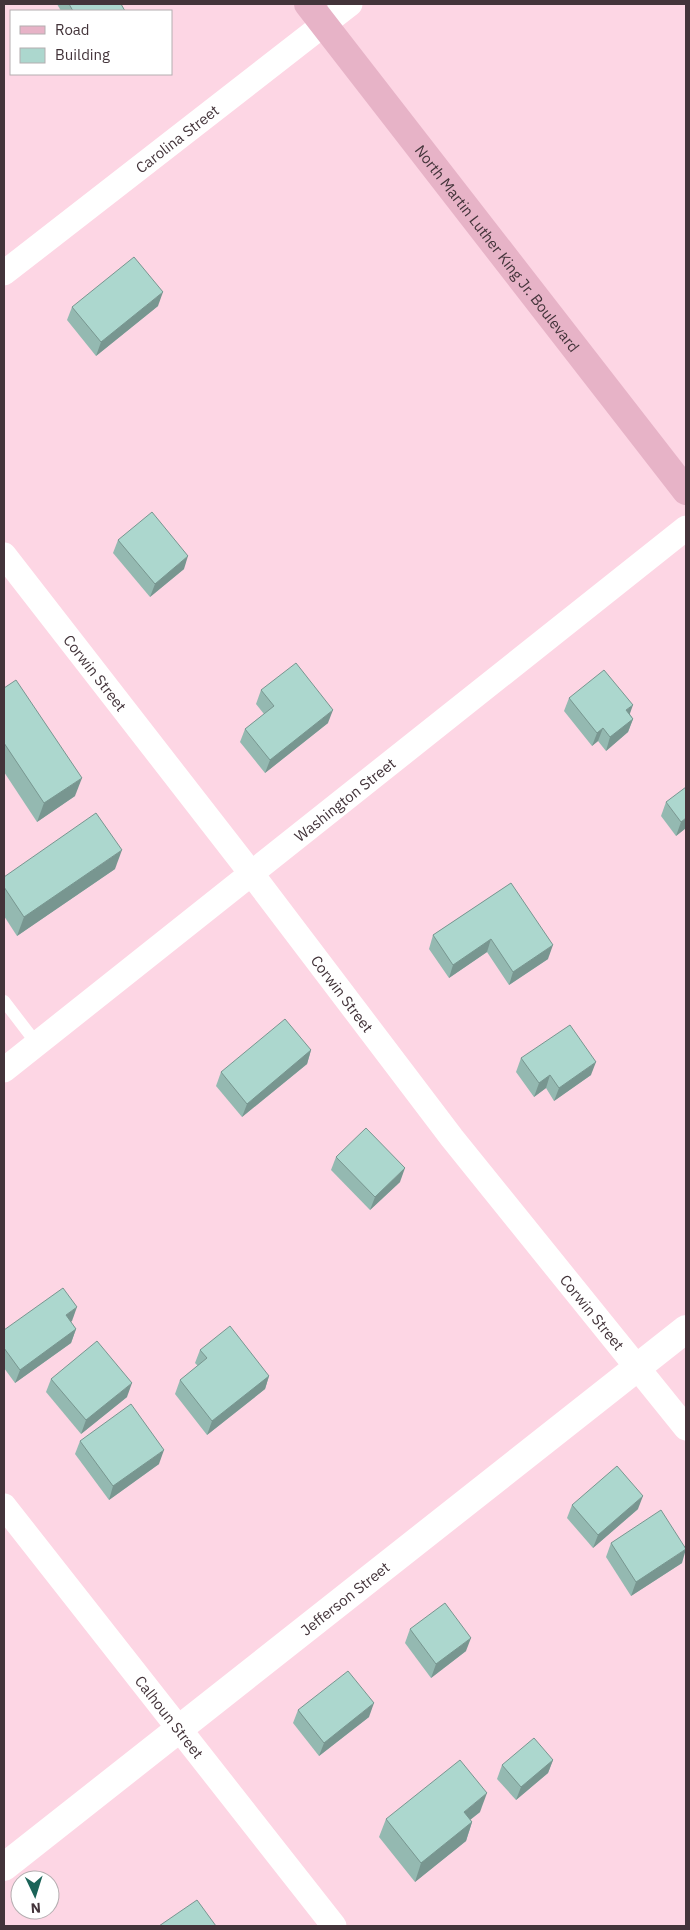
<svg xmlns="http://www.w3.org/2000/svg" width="690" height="1930" font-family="'IBM Plex Sans',sans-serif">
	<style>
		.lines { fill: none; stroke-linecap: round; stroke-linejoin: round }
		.lane { stroke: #fff; stroke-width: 12 }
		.street { stroke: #fff; stroke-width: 25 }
		.secondary { stroke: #fff; stroke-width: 28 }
		.primary { stroke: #e7b3c7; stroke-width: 28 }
		.wall { fill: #94b9b1 }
		.shaded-wall { fill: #789690 }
		.building { fill: #acd7ce; stroke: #789690 }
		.labels { text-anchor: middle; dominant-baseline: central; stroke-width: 4; stroke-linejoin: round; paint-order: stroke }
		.street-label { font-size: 15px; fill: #43343a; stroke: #fff }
	</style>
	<rect width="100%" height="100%" fill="#fdd6e4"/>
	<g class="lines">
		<path class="lane" d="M4,1001l33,43"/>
		<g class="street">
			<path id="s1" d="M4,273l346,-269"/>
			<path id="s2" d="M4,555l247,318 201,265 234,290"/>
			<path id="s3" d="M4,1070l682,-542"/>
			<path id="s4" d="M4,1506l330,420"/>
		</g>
		<path class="secondary" id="s5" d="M4,1867l682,-538"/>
		<path class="primary" id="s6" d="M308,4l378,487"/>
	</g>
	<g class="wall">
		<path d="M57,4h64l4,7h-64z"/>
		<path d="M158,306l-62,50 -29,-36 5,-13z"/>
		<path d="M118,540l66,29 -34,28 -37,-44z"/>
		<path d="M4,688l71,108 -38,26 -33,-50z"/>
		<path d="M261,690l67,33 -63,50 -25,-31 5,-13 19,-15 -8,-10z"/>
		<path d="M569,698l61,16 3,5 -5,13 -22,19 -8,-10 -6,5 -28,-35z"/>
		<path d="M666,802l20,26 -10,8 -15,-20z"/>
		<path d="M115,869l-98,67 -13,-20v-39z"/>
		<path d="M511,883l37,76 -39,26 -22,-33 -38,26 -20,-29 4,-14z"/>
		<path d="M311,1050l-4,14 -65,53 -26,-31 5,-14z"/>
		<path d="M521,1058l70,17 -37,26 -8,-13 -12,9 -18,-25z"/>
		<path d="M336,1157l64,25 -30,28 -39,-40z"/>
		<path d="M72,1321l-2,1 6,7 -5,14 -56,40 -11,-15v-38z"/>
		<path d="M200,1350l69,26 -4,13 -58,46 -32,-41 5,-14 18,-14 -3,-3z"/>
		<path d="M51,1379l76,18 -46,37 -35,-42z"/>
		<path d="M80,1441l79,23 -50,36 -34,-46z"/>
		<path d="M572,1505l66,4 -45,39 -26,-30z"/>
		<path d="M611,1543l71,20 -51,33 -25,-39z"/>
		<path d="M410,1629l56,22 -35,27 -26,-35z"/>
		<path d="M298,1710l71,7 -50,39 -26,-33z"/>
		<path d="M553,1760l-5,13 -32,27 -19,-21 5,-14z"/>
		<path d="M480,1812l-10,8 2,2 -6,19 -51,41 -36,-45 7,-18z"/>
	</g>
	<g class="shaded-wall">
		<path d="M163,292l-5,14 -62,50 5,-14z"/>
		<path d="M188,556l-4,13 -34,28 5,-13z"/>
		<path d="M633,705l-5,14 -2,-9z"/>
		<path d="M333,710l-5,13 -63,50 5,-13z"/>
		<path d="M633,719l-5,13 -22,19 4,-14z"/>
		<path d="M603,728l-5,13 -6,5 5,-13z"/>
		<path d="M82,778l-7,18 -38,26 7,-19z"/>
		<path d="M686,818v10l-10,8 5,-14z"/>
		<path d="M122,850l-7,19 -98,67 7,-19z"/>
		<path d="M491,939l-4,13 -38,26 4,-13z"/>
		<path d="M553,945l-5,14 -39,26 4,-13z"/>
		<path d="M311,1050l-4,14 -65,53 5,-13z"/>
		<path d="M596,1062l-5,13 -37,26 5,-13z"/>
		<path d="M550,1075l-4,13 -12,9 5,-14z"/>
		<path d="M405,1168l-5,14 -30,28 5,-13z"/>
		<path d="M77,1307l-5,14 -11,8 5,-14z"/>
		<path d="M76,1329l-5,14 -56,40 5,-13z"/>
		<path d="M269,1376l-4,13 -58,46 5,-14z"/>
		<path d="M132,1383l-5,14 -46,37 5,-14z"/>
		<path d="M164,1450l-5,14 -50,36 4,-14z"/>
		<path d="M643,1496l-5,13 -45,39 5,-13z"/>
		<path d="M686,1549l-4,14 -51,33 5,-14z"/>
		<path d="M471,1638l-5,13 -35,27 5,-14z"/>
		<path d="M374,1703l-5,14 -50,39 5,-13z"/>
		<path d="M553,1760l-5,13 -32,27 5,-13z"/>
		<path d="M487,1793l-7,19 -23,18 7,-18z"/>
		<path d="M472,1822l-6,19 -51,41 6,-19z"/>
	</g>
	<g class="building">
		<path d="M69,4h52l4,7h-52z"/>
		<path d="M134,257l29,35 -62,50 -29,-35z"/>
		<path d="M152,512l36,44 -33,28 -37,-44z"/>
		<path d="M296,663l37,47 -63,50 -25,-31 29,-23 -13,-16z"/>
		<path d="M604,670l29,35 -7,5 7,9 -23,18 -7,-9 -6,5 -28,-35z"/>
		<path d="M16,680l66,98 -38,25 -40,-60v-55z"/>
		<path d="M686,787v31l-5,4 -15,-20z"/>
		<path d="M96,813l26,37 -98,67 -20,-30v-10z"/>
		<path d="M511,883l42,62 -40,27 -22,-33 -38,26 -20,-30z"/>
		<path d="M285,1019l26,31 -64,54 -26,-32z"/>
		<path d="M570,1025l26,37 -37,26 -9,-13 -11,8 -18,-25z"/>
		<path d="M366,1128l39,40 -30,29 -39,-40z"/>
		<path d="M63,1288l14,19 -11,8 10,14 -56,41 -16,-22v-18z"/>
		<path d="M230,1326l39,50 -57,45 -32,-41 27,-22 -7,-8z"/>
		<path d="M97,1341l35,42 -46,37 -35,-41z"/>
		<path d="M131,1404l33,46 -51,36 -33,-45z"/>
		<path d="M617,1466l26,30 -45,39 -26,-30z"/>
		<path d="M661,1510l25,39 -50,33 -25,-39z"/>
		<path d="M445,1603l26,35 -35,26 -26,-35z"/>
		<path d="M348,1671l26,32 -50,40 -26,-33z"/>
		<path d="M534,1738l19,22 -32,27 -19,-22z"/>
		<path d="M460,1760l27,33 -23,19 8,10 -51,41 -35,-44z"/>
		<path d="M197,1900l19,26h-57z"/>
	</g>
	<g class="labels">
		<g class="street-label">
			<text stroke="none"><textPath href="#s1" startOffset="219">Carolina Street</textPath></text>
			<text stroke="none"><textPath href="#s6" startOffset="309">North Martin Luther King Jr. Boulevard</textPath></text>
			<text stroke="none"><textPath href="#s2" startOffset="149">Corwin Street</textPath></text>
			<text stroke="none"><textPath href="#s3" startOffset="435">Washington Street</textPath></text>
			<text stroke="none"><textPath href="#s2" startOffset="554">Corwin Street</textPath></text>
			<text stroke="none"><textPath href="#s2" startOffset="959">Corwin Street</textPath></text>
			<text stroke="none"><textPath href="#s5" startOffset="434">Jefferson Street</textPath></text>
			<text stroke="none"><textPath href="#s4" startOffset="268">Calhoun Street</textPath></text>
		</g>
	</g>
	<rect width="690" height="1930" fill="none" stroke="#43343a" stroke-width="10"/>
	<rect x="10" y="10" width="162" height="65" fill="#ffffff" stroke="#b4aeb0"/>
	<rect x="20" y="26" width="25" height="8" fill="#e7b3c7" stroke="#b4aeb0"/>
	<text x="55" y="35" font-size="15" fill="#43343a">Road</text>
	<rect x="20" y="48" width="25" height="15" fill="#acd7ce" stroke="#b4aeb0"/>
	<text x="55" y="60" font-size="15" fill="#43343a">Building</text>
	<g transform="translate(35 1895) rotate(176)"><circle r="24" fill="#ffffff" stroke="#b4aeb0"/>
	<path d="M0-4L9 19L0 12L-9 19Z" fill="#1a6358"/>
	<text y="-8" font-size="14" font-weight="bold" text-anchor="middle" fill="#43343a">N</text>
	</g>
</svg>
